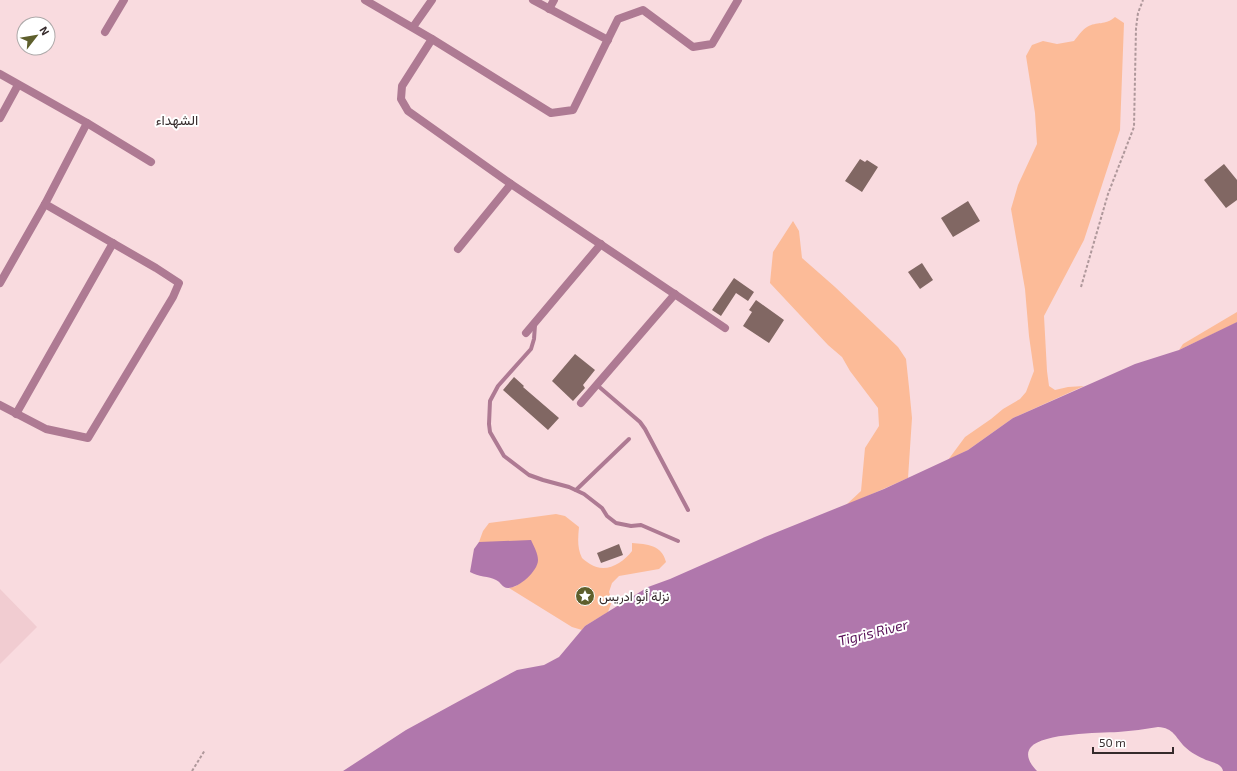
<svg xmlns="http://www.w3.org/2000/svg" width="1237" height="771" font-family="'Exo 2',Vazirmatn,sans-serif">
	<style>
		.built { fill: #f1ccd1 }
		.green { fill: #fcbb98 }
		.water { fill: #b077ac }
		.building { fill: #816763 }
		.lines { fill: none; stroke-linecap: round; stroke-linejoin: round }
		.path { stroke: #af989b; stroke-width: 2; stroke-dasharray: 3 2; stroke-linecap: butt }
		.lane { stroke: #ae7a93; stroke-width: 4 }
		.street { stroke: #ae7a93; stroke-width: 8 }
		.labels { text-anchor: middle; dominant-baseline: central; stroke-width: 4; stroke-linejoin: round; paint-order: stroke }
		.poi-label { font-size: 13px; fill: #352a2b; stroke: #fff; text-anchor: start }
		.neighbourhood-label { font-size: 14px; fill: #352a2b; stroke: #fff }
		.water-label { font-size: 14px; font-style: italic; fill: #591258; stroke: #fff }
	</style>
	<rect width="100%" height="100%" fill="#f9dbdf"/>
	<path class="built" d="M0,589l37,38 -37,37z"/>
	<g class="green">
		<path d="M1115,17l9,6 -4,107 -36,110 -40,76 3,55 2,15 6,4 13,-3 16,-1 -71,32 -45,32 -20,10 17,-23 26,-18 12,-10 17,-10 6,-7 8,-21 -5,-35 -4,-47 -14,-80 7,-24 19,-41 -2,-31 -9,-57 6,-11 11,-4 14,3 17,-3c4,-5 8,-11 13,-14 10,-6 18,-1 28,-10z"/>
		<path d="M793,221l6,10 3,27 33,29 63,60 8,12 3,28 3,31 -4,60 -63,28 16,-15 4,-43 14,-22 -1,-18 -28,-37 -8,-14 -14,-12 -58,-62 3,-31z"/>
		<path d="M1237,312v10l-3,2 -55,26 4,-6z"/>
		<path d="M556,514l9,2 14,11c-1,11 -2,21 3,31 2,2 5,4 8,6 15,10 32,0 42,-13v-8c15,1 30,2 34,19l-7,7 -40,7 -7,7 -3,9 3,9 -4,11 -23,14 -3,4 -10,-3 -63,-39 7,-2 11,-8 -48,-36 4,-11 6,-8z"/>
	</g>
	<g class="water">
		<path d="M1237,322v449h-14c-1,-7 -11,-9 -17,-11 -8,-4 -15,-7 -21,-13 -10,-10 -11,-19 -27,-20 -13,2 -26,4 -40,5 -19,1 -75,1 -87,15 -7,8 0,18 6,24h-694l63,-41 55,-30 56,-30 27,-5 15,-8 26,-31 63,-39 22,-8 95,-42 119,-48 84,-39 45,-32 122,-54 44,-14z"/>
		<path d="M531,540c3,7 7,13 7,20 0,11 -19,28 -30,28 -6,0 -7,-6 -12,-8 -7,-4 -18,-3 -26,-8l4,-23 5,-7z"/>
	</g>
	<g class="building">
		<path d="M860,159l5,3 2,-2 11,7 -16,25 -17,-11z"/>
		<path d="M1224,164l13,16v20l-11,8 -22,-28z"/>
		<path d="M968,201l12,20 -27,16 -12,-19z"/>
		<path d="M922,263l11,17 -13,9 -12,-17z"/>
		<path d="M734,278l20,14 -6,9 -12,-8 -15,23 -9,-6z"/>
		<path d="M756,300l28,20 -15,23 -26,-17 9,-14 -3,-2z"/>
		<path d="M575,354l20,16 -12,15 2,3 -12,13 -21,-20z"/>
		<path d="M514,377l10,9 -1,1 36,31 -11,12 -45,-40z"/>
		<path d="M619,544l4,11 -22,8 -4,-10z"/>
	</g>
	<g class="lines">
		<g class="path">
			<path d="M1081,287l27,-93 26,-67 2,-99 2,-15 5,-13"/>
			<path d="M192,771l13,-21"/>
		</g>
		<g class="lane">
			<path d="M535,325l-1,14 -3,10 -33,37 -8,15 -1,23 1,8 14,24 25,19 14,5 26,7 15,7 18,14 5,8 9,7 15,3 10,-1 37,16"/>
			<path d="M597,385l43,37 5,7 43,81"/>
			<path d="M576,490l53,-51"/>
		</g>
		<g class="street">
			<path d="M365,0l67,39 119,74 22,-3 45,-91 25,-9 50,37 19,-3 26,-44"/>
			<path d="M533,0l75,40"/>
			<path d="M549,9l5,-9"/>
			<path d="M413,27l19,-27"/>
			<path d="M105,32l19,-32"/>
			<path d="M432,39l-30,47 -1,13 7,12 103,73 214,144"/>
			<path d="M0,74l87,49 64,39"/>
			<path d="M0,118l18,-33"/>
			<path d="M458,249l53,-65"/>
			<path d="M0,283l45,-79 42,-81"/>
			<path d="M526,333l75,-89"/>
			<path d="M581,403l94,-109"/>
			<path d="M0,405l46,24 42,9 85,-141 6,-14 -23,-15 -111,-64"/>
			<path d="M16,414l97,-171"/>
		</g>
	</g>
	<defs>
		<g id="sight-disc" transform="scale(1)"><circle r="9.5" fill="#5e5f2c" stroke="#fff"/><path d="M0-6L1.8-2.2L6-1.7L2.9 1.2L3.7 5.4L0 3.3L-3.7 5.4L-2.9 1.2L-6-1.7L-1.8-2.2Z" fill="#fff"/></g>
	</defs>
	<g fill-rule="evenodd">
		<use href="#sight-disc" x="585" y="596"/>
	</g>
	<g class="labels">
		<g class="poi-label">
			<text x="599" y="596">نزلة أبو ادريس</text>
		</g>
		<g class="neighbourhood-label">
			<text x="177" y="119">الشهداء</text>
		</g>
		<g class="water-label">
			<text transform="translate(873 632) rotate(-14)">Tigris River</text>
		</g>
	</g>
	<g transform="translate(36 36) rotate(59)"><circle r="19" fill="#ffffff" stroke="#aeaaaa"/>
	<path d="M0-3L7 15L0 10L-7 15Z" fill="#5e5f2c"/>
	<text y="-6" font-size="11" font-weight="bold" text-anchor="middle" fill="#352a2b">N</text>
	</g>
	<path d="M1093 747v6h80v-6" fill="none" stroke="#352a2b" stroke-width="2"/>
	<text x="1099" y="747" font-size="12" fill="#352a2b" stroke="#ffffff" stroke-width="3" paint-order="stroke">50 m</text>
</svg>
